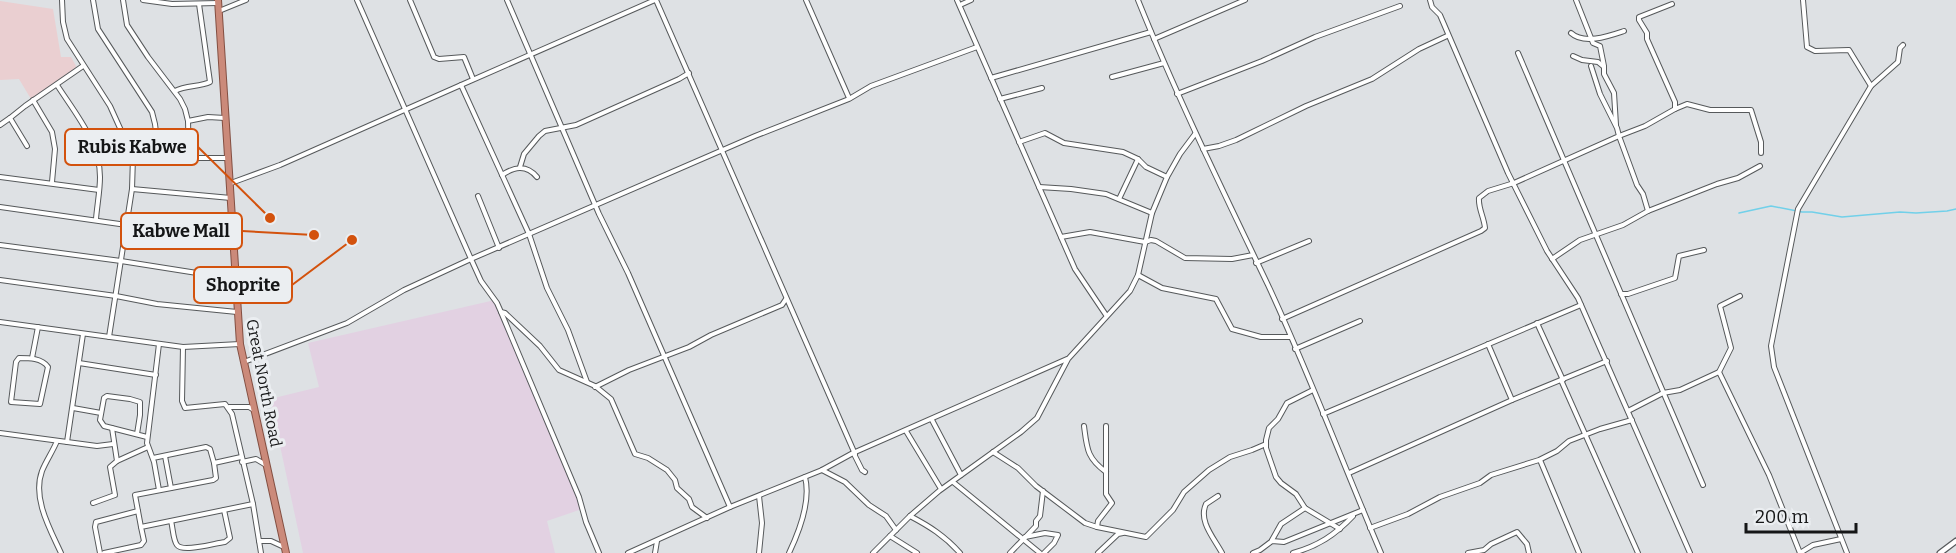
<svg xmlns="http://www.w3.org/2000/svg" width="1956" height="553" font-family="Bitter,serif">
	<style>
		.industrial { fill: #e2d1e2 }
		.education { fill: #eacfd1 }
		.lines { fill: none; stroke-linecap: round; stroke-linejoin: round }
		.stream { stroke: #71d0e9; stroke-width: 1.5 }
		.minor-casing { stroke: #56595b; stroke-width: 6 }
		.tertiary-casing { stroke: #56595b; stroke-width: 7 }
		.trunk-casing { stroke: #834f42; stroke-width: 8 }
		.minor { stroke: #fff; stroke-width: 4 }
		.tertiary { stroke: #fff; stroke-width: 4.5 }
		.trunk { stroke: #cb8a7a; stroke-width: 6 }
		.labels { text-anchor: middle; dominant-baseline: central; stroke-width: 6; stroke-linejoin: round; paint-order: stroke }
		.street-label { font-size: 16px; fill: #151617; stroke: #ebeef1 }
		.leader { fill: none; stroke: #d3520d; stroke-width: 2 }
		.callout-dot { fill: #d3520d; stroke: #ebeef1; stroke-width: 2 }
		.callout { fill: #ebeef1; stroke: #d3520d; stroke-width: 2 }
		.callout-label { font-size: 18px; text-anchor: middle; font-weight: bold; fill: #151617 }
	</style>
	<rect width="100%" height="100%" fill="#dee1e4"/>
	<path class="industrial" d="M495,300l87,209 -35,12 8,32h-252l-33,-154 49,-12 -11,-44z"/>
	<path class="education" d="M0,1l53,8 8,48h10l5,9 -2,5 -43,28 -12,-20 -19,1z"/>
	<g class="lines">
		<path class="stream" d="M1739,213l32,-7 31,6h10l30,5 58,-5 16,1 31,-2 9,-2"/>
		<g class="minor-casing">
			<g id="minor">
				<path d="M62,0l1,22 4,17 43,67 23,51 -1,32 -23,148"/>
				<path d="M93,0l5,29 54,83 3,12 4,32"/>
				<path d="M123,0l4,25 21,32 32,42 5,10 3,12 1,37 -30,-2 -26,1"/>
				<path d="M143,0l29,4 46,-1"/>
				<path d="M410,0l24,57 5,2 25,-2 9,22"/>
				<path d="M507,0l92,214 29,59 102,234"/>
				<path d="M656,0l199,454"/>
				<path d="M806,0l43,98"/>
				<path d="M957,0l118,269 31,46"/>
				<path d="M1138,0c39,97 85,191 130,285 41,88 75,179 113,268"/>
				<path d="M1430,0l2,7 8,8 68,158 39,78 31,47 112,255"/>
				<path d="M1576,0l17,43 7,3 4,20"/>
				<path d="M1803,0l4,47 8,4 34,-1 22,36"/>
				<path d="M1672,4l-33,13v3l8,13v6l28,63v7l-30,17 -26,10 18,49 6,9 5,17 69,-27 21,-6 22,-12"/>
				<path d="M960,5l11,-5"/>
				<path d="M219,11l27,-11"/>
				<path d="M1571,33c13,12 38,3 53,-2"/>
				<path d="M1154,39l91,-39"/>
				<path d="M1518,53l185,432"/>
				<path d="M1573,56l9,4 16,2 6,5v7l10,19 2,32"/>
				<path d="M1112,77l52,-14"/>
				<path d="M991,78l160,-46"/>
				<path d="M57,85c18,28 43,57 43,92 0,14 -3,29 -4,42"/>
				<path d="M461,85l194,-85"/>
				<path d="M175,91c11,-6 25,-4 35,-9l-11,-78"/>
				<path d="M1177,94l85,-33 53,-24 85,-31"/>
				<path d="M1000,99l42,-11"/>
				<path d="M33,100l19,32 3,17 -3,33"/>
				<path d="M1675,109l12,-5 23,6h41l10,32v11"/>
				<path d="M188,121l20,-4 17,1"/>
				<path d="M0,125l10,-7"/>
				<path d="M1019,142l26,-9 19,10 59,9 15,7 8,8 21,10"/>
				<path d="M27,146l-17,-28 15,-12 58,-40"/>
				<path d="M1203,149l16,-3 17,-6 70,-34 66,-27 47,-30 28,-13"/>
				<path d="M189,158h39"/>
				<path d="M520,167l4,-13 15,-18 6,-5 31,-6 103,-46 10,-6"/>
				<path d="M502,175c12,-8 24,-11 35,2"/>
				<path d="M0,177l99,13"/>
				<path d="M231,183l49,-18 181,-80 68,149 18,54 21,42 19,52"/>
				<path d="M1039,187l32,2 35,5 46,19"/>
				<path d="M132,189l99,9"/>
				<path d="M478,196l21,52"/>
				<path d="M1119,199l19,-40"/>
				<path d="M0,207l232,33"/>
				<path d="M1061,237l29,-5 55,10 6,-2 5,1 29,17 47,1 21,-4"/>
				<path d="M0,245l121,16 114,18"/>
				<path d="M1552,259l28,-19 43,-15 25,-14"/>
				<path d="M1256,263l53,-22"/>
				<path d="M1138,275l24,13 54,11 16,30 29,8h29"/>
				<path d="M0,280l116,16 41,8 80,8"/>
				<path d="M1621,294h7l47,-16 4,-22 25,-6"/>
				<path d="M501,312l78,185 7,25 13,31"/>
				<path d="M1282,319l199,-88 4,-3c-1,-11 -7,-20 -6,-30l9,-7 26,-8 105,-47 -2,-8 -17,-34 -9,-28"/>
				<path d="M0,322l183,25 57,-3"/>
				<path d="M1537,323l26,57"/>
				<path d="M1488,344l24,56"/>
				<path d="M183,347l-1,54 3,7 40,-4 7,10 21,90 8,49"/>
				<path d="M1295,349l65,-28"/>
				<path d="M19,358c10,0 23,0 29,9l-8,37 -29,-2 5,-40z"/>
				<path d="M32,358l6,-31"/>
				<path d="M244,362l103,-39 57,-33 67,-31 -114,-259"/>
				<path d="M79,363l77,12"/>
				<path d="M1719,372l50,103 31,78"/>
				<path d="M1561,380l77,173"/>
				<path d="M595,387l34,-17 60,-23 22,-12 71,-30 4,-6"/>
				<path d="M1313,390l-26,13 -9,16 -9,9 -3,12v8l10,29 5,6 15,11 9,14 35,21"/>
				<path d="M229,407h20l5,3"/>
				<path d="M73,408l28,5"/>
				<path d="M1628,411l35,-18 17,-3 39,-18 12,-24 -11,-42 20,-10"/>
				<path d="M1323,414l258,-109"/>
				<path d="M932,420l29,55"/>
				<path d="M1084,426c3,23 3,32 22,46"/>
				<path d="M906,431l35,58"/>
				<path d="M0,433l97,13 16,-2"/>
				<path d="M137,434l3,-19v-13l-10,-3 -23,-3 -3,2 -4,22 4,6 43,11"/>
				<path d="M57,441c-4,10 -11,20 -15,30 -10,27 8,58 19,82"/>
				<path d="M67,442l16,-108"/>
				<path d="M993,452l25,16 18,18 49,37 12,4 49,10 27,-27 11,-18 25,-22 21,-13 22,-7 14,-6"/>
				<path d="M854,454l8,16 3,2"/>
				<path d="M165,456l6,32"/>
				<path d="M153,458l53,-11 4,2 4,14 27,-6"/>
				<path d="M1540,460l39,93"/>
				<path d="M117,461l31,-14"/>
				<path d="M242,462l14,-3 10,6"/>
				<path d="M822,470l23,12 24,23 17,11 10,14"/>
				<path d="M1349,473l163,-73 95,-39"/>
				<path d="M953,482l87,71"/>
				<path d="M159,490l-5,-28 -7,-19 12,-99"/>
				<path d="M1218,496l-12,8c-8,17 8,34 16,49"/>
				<path d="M93,503l22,-8 -5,-28 7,-6 -5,-33"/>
				<path d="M910,516c19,10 35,20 50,37"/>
				<path d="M707,518l-15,-11 -3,-8 -12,-11 -2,-8 -8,-10 -19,-12 -13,-4 -24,-55 -16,-13 -36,-16 -19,-24 -35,-33 -4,-1 -4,-9 -16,-22 -10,-22 284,-123 94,-37 22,-13 106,-39"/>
				<path d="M171,521c2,7 2,19 6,24 6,8 38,-2 48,-3l5,-4 -6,-28"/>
				<path d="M141,527l-6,-32 78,-15 3,-2 -2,-15"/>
				<path d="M1097,527l1,-6 14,-18 -6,-9v-68"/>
				<path d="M1370,528l38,-14 32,-17 40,-14 11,-8 48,-15 18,-9 12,-10 31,-12 32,-9"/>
				<path d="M890,536l27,17"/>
				<path d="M1025,537l20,-4 13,2 -4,8 -10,10"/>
				<path d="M1272,540l9,-16 24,-16"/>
				<path d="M259,541h12l13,6"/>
				<path d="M100,553l-5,-26 1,-5 42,-11"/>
				<path d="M104,553l37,-8 3,-4 -3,-14 112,-23"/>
				<path d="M628,553l102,-46 92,-37 31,-17 214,-94"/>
				<path d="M655,553l2,-12"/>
				<path d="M759,553l3,-30 -3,-27"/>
				<path d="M789,553c10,-21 22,-53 16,-76"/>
				<path d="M873,553l37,-37 29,-25 82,-59 16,-14 31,-59 62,-68 8,-16 14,-62 15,-36 13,-23 15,-20"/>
				<path d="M1010,553l26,-27v-5l4,-5 3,-25"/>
				<path d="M1098,553l20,-19 5,-1"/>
				<path d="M1253,553l7,-3 12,-9 12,1 79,-32"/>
				<path d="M1293,553c25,-7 42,-18 60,-37"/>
				<path d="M1468,553l16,-3 7,-6 26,-12 10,12 2,9"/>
				<path d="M1800,553l13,-8 28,-6"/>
				<path d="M1847,553l-73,-186 -3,-21 27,-137 73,-123 27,-24 2,-14 3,-3"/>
			</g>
		</g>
		<g class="tertiary-casing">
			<path id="tertiary" d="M1940,553l16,-12"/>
		</g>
		<g class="trunk-casing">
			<path id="trunk" d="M218,0l22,344 46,209"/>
		</g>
		<use href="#minor" class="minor"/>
		<use href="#tertiary" class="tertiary"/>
		<use href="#trunk" class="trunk"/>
	</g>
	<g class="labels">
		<g class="street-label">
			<text transform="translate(264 383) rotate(79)">Great North Road</text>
		</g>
	</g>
	<path class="leader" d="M270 218L198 147M314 235L242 231M352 240L292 285"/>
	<g class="callout-dot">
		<circle cx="270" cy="218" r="6"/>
		<circle cx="314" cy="235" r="6"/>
		<circle cx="352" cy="240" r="6"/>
	</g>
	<g class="callout">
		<rect x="65" y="129" width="133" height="36" rx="6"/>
		<rect x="121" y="213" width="121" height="36" rx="6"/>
		<rect x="194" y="267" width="98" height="36" rx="6"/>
	</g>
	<g class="callout-label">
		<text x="132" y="153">Rubis Kabwe</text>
		<text x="181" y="237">Kabwe Mall</text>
		<text x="243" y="291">Shoprite</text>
	</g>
	<path d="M1746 523v9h110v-9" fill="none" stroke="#151617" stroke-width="3"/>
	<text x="1755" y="523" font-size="18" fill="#151617" stroke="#ebeef1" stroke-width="4.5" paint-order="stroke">200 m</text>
</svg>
